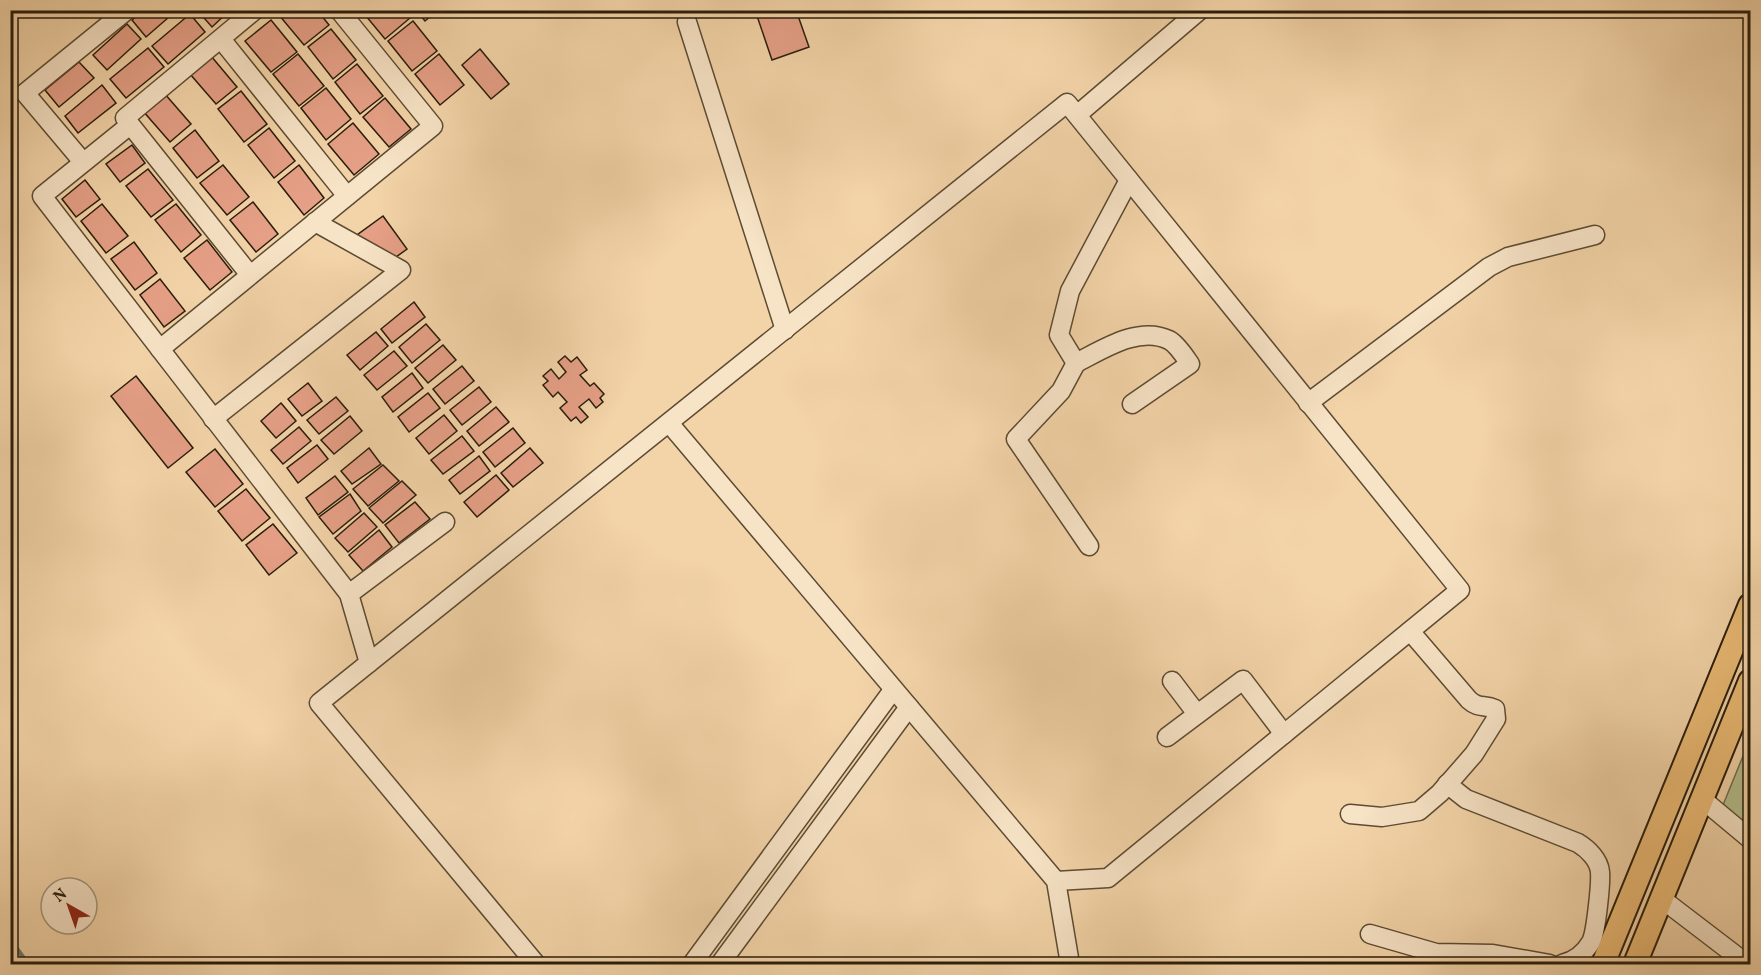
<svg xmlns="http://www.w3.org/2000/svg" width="1761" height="975" font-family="Vollkorn,serif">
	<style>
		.green { fill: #b4be8c; stroke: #6e6e4c; stroke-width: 1.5 }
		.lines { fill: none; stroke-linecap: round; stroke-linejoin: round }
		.stream { stroke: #6d7a6c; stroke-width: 4.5 }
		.building { fill: #e6a087; stroke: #291d0b; stroke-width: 1.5 }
		.minor-casing { stroke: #5c4b32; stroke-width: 21 }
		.major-casing { stroke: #291d0b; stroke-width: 26 }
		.minor { stroke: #f7e3c6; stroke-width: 18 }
		.major { stroke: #eaba74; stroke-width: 22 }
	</style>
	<rect width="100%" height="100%" fill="#f3d4a8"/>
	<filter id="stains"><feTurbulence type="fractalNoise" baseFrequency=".00333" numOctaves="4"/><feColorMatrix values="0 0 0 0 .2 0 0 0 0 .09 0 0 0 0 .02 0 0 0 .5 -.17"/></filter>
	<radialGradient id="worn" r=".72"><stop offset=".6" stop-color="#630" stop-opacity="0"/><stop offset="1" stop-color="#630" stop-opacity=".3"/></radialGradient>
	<path class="green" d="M1750,739v88l-27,-22z"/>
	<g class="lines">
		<path class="stream" d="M10,939l18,25"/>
	</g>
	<g class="building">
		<path d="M144,10h33l-31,27 -14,-17z"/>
		<path d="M197,10h33l-18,17z"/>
		<path d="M285,10h32l12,15 -25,20 -25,-30z"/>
		<path d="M361,10h43l6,8 -25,21z"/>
		<path d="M416,10h22l-13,11z"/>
		<path d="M755,10h41l13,37 -37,13z"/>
		<path d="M190,14l15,18 -37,32 -16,-18z"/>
		<path d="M271,20l26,32 -26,20 -26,-31z"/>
		<path d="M413,21l24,30 -25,20 -24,-30z"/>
		<path d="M127,24l14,15 -34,31 -14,-15z"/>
		<path d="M331,29l25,31 -23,19 -25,-32z"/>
		<path d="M148,48l16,19 -38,31 -16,-19z"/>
		<path d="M480,49l29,35 -18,15 -29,-34z"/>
		<path d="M298,54l26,32 -25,20 -26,-32z"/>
		<path d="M439,54l25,31 -24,20 -25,-31z"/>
		<path d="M211,56l26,31 -21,17 -26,-30z"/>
		<path d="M79,62l15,16 -35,29 -14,-17z"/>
		<path d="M357,64l26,32 -23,18 -25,-32z"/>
		<path d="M102,85l14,18 -38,30 -13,-17z"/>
		<path d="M326,88l25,31 -25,21 -25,-32z"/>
		<path d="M241,91l26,33 -23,18 -26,-33z"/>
		<path d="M164,93l27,31 -21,18 -27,-31z"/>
		<path d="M385,98l26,31 -22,18 -26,-30z"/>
		<path d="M353,123l26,31 -25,21 -26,-31z"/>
		<path d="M269,128l26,33 -21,17 -26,-33z"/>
		<path d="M195,130l24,31 -22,17 -24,-30z"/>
		<path d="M132,145l13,18 -25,19 -14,-18z"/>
		<path d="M223,165l26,32 -22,18 -27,-32z"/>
		<path d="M299,165l25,33 -20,17 -26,-33z"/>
		<path d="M148,169l25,31 -22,17 -25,-31z"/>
		<path d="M85,180l15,19 -24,18 -14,-18z"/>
		<path d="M253,202l25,32 -22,18 -26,-32z"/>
		<path d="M102,204l26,32 -22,17 -25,-32z"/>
		<path d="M176,204l25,31 -20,17 -26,-32z"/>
		<path d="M383,216l24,33 -26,19 -24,-33z"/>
		<path d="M207,240l25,32 -22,18 -26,-32z"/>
		<path d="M134,242l23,31 -22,17 -24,-31z"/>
		<path d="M160,279l25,32 -21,16 -24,-32z"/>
		<path d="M414,302l11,15 -33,26 -11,-14z"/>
		<path d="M426,324l14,16 -28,23 -13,-16z"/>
		<path d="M376,332l12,14 -28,24 -13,-15z"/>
		<path d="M443,345l13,15 -28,23 -13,-15z"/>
		<path d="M394,351l13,15 -30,24 -13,-15z"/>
		<path d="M565,356l6,6 6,-5 10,13 -7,5 10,11 4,-3 10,11 -4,4 3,4 -7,6 -7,-9 -10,8 9,10 -7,6 -5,-6 -5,4 -11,-13 7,-6 -9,-10 -5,5 -10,-12 5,-4 -5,-5 8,-7 8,10 7,-7 -8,-10z"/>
		<path d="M462,366l12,15 -29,23 -12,-15z"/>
		<path d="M412,373l11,15 -30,24 -11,-15z"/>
		<path d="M136,376l57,72 -25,20 -57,-72z"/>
		<path d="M308,383l14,18 -20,15 -14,-17z"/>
		<path d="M479,387l12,15 -29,23 -12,-15z"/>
		<path d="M428,393l12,15 -31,24 -11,-15z"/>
		<path d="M336,397l12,14 -29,23 -12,-14z"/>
		<path d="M281,403l15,18 -20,17 -15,-17z"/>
		<path d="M496,407l13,15 -30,24 -12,-15z"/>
		<path d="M444,415l13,16 -28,23 -13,-16z"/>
		<path d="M350,416l12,15 -28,23 -13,-14z"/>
		<path d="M299,427l12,14 -28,23 -12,-14z"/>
		<path d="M513,428l12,15 -30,24 -12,-15z"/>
		<path d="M462,436l12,15 -31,23 -12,-14z"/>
		<path d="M317,445l11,14 -30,24 -11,-15z"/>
		<path d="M369,448l12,16 -29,20 -11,-13z"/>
		<path d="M530,448l13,15 -30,24 -12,-14z"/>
		<path d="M215,449l28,35 -28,23 -29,-35z"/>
		<path d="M479,456l11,15 -30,23 -11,-14z"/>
		<path d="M383,465l16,16 -31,25 -15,-17z"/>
		<path d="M496,475l13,15 -32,27 -13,-15z"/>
		<path d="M335,476l13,16 -30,23 -12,-17z"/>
		<path d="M402,481l14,14 -33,28 -14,-15z"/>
		<path d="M246,489l24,29 -28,23 -24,-30z"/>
		<path d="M350,494l11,17 -28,23 -14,-17z"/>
		<path d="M415,502l15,17 -31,24 -14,-18z"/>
		<path d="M364,513l13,14 -29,25 -13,-14z"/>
		<path d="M273,524l24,29 -28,22 -23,-30z"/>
		<path d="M379,530l13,17 -29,24 -14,-16z"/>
	</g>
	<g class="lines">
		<g class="minor-casing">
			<g id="minor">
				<path d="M687,22l98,308"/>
				<path d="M221,39l126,157"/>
				<path d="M1077,115l123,-105"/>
				<path d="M130,125l-88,71 307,398 20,69"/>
				<path d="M83,162l-58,-69 102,-83"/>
				<path d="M1129,180l-59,111 -11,44 17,28c26,-13 63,-38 93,-23 8,4 16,17 21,24l-58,40"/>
				<path d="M250,275l-125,-157 130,-108"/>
				<path d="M160,349l273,-223 -94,-116"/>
				<path d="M1076,363l-15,28 -45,48 73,107"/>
				<path d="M1308,403l181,-136 19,-10 87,-22"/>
				<path d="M213,419l188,-149 -86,-48"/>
				<path d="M669,423l387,458 14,83"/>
				<path d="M349,594l96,-72"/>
				<path d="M1172,681l25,33"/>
				<path d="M1167,737l76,-57 41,54"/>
				<path d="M1447,784l19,15 112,44c10,6 21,17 22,29 1,11 -4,61 -9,70 -7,12 -17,19 -29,22"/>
				<path d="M1702,799l48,40"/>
				<path d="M1350,814l32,3 37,-6 21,-18 34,-39 22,-35 -1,-10c-11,-5 -16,0 -26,-9l-59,-69"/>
				<path d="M1662,899l85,65"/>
				<path d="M1370,934l66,19 57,1 57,10"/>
				<path d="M536,964l-217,-261 748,-600 393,487 -352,288 -52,3"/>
				<path d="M692,964l201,-274"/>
				<path d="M720,964l189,-257"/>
			</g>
		</g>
		<g class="major-casing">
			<g id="major">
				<path d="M1603,964l147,-359"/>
				<path d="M1635,964l115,-283"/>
			</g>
		</g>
		<use href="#minor" class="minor"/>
		<use href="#major" class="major"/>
	</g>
	<rect width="1761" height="975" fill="none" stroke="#f3d4a8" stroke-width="36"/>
	<rect x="12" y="12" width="1737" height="951" fill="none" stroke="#291d0b" stroke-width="3"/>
	<rect x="18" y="18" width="1725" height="939" fill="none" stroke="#291d0b" stroke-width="1.5"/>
	<g transform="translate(69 906) rotate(320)"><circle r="28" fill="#f7e3c6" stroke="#a5947b" stroke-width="1.5"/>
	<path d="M0-4.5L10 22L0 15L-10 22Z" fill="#8f2418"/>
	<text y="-9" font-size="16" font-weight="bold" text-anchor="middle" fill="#291d0b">N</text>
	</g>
	<rect width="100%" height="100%" filter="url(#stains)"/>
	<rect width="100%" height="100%" fill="url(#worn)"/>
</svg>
